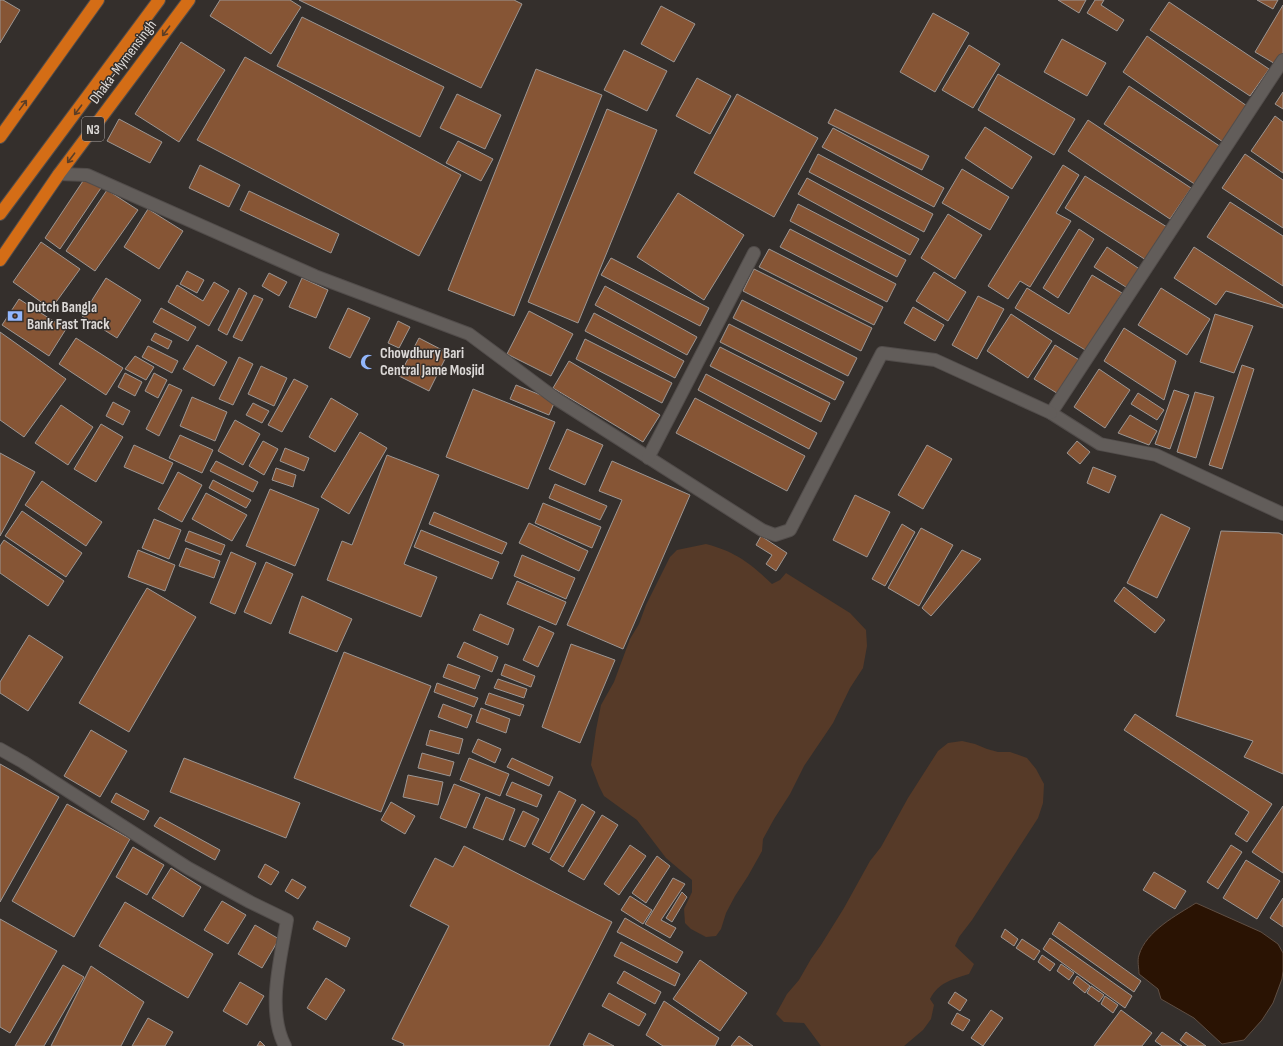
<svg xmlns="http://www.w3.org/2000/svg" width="1283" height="1046" font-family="'Sofia Sans Condensed',sans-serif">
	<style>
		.green { fill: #563a28 }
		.water { fill: #2a1303; stroke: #5f4e43 }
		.building { fill: #865535; stroke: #9c9693 }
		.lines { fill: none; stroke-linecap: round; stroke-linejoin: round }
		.minor-casing { stroke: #524d4b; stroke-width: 14 }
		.highway-casing { stroke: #524d4b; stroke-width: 14 }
		.minor { stroke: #625d5a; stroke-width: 12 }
		.highway { stroke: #d46d16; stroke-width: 12 }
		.oneway { stroke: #5c3e26 }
		.labels { text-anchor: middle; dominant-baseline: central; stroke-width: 3; stroke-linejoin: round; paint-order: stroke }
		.shield { fill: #342f2c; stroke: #aaa6a4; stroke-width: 1 }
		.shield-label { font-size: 14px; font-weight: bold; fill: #dcd9d7 }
		.street-label { font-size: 15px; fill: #dcd9d7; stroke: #342f2c }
		.poi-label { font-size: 15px; font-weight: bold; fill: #dcd9d7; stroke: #342f2c; text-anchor: start }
	</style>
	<rect width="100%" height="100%" fill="#342f2c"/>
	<g class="green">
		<path d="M706,544c30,8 44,19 66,40l8,-4 6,-7 64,40 16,17 1,16 -4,22 -13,20 -17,35 -29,43 -14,28 -16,25 -11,20 -1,12 -14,25 -13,20 -9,17 -5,16 -5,7 -10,1 -15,-8 -6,-6 -1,-14 8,-17v-12l-26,-22 -29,-38 -33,-24 -5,-10 -8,-21 5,-35 5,-25 13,-23 16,-43 9,-15 7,-19 24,-48 7,-7z"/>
		<path d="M962,741l13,3 12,5 11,3h12l17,6 9,11 8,15 -1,19 -5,15 -66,102 -13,17 -4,9 19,18 -5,10c-18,6 -30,8 -39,25l4,6 -3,14 -8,11 -19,16h-83l-17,-23 -20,-1 -8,-8 11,-20 12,-14 12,-21 10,-14 23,-37 26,-47 11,-14 27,-49 30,-47 10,-8z"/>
	</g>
	<path class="water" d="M1196,903l65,29 17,12 5,9v18l-1,8 -9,24 -11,17 -18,20 -22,4 -28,-26 -33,-19 -3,-10 -19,-15c0,-6 -2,-13 0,-19 7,-24 38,-40 57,-52z"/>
	<g class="building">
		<path d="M0,0h3l17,10 -20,33z"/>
		<path d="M220,0h70l11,7 -30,47 -61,-38z"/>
		<path d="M299,0h215l8,4 -41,84z"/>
		<path d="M1058,0h28l-7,13z"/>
		<path d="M1095,0h9l-3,5 23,15 -7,11 -30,-18z"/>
		<path d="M1257,0h21l-5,9z"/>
		<path d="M1169,2l100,67 -19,27 -100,-66z"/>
		<path d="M1283,5v50l-6,10 -22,-13z"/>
		<path d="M661,6l34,18 -21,38 -33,-18z"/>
		<path d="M933,13l36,20 -34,59 -35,-20z"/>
		<path d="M302,17l142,70 -24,50 -143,-71z"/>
		<path d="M1147,36l100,70 -24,36 -100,-70z"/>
		<path d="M1062,39l44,24 -19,33 -43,-24z"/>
		<path d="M181,42l44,28 -46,72 -44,-28z"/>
		<path d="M969,45l31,19 -27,44 -31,-18z"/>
		<path d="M624,50l43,21 -20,40 -43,-21z"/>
		<path d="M245,57l216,118 -42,81 -222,-116z"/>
		<path d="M536,69l66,26 -88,221 -66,-26z"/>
		<path d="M998,74l77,45 -21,36 -76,-45z"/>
		<path d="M697,78l34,18 -21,38 -34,-18z"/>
		<path d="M1129,86l92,61 -25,38 -92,-61z"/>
		<path d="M1283,92v17l-8,-5z"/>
		<path d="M457,94l44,21 -16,34 -45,-21z"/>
		<path d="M737,94l81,44 -44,79 -80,-44z"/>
		<path d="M607,109l50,21 -79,193 -50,-21z"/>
		<path d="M835,109l94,47 -7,14 -94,-47z"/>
		<path d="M1275,116l8,6v51l-32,-22z"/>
		<path d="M119,119l43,23 -12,21 -43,-22z"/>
		<path d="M1088,120l103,68 -21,31 -102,-68z"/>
		<path d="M985,127l47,30 -20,32 -47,-31z"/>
		<path d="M833,128l111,60 -10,19 -112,-60z"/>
		<path d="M458,141l35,18 -12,22 -35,-18z"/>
		<path d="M818,154l115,60 -9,18 -115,-60z"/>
		<path d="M1245,154l38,26v48l-61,-40z"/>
		<path d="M200,165l40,20 -11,22 -40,-19z"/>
		<path d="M1063,165l16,10 -23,38 15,8 -41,66 -10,-6 -12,18 -20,-13z"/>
		<path d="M962,169l47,28 -19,33 -48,-27z"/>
		<path d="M1085,176l82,51 -21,33 -81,-52z"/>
		<path d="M85,178l16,10 -41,61 -15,-11z"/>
		<path d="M807,178l112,61 -9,16 -112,-61z"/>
		<path d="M107,190l31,20 -43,61 -29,-20z"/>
		<path d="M249,191l90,43 -8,19 -91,-43z"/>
		<path d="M678,193l66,42 -40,65 -67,-43z"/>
		<path d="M1230,202l53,34v50l-76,-49z"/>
		<path d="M798,204l108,56 -9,17 -107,-56z"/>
		<path d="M148,209l35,22 -24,38 -35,-22z"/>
		<path d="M948,214l34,21 -27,44 -34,-21z"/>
		<path d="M790,229l106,55 -9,18 -107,-55z"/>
		<path d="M1079,229l15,10 -36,59 -15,-10z"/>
		<path d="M41,242l39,27 -29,40 -38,-27z"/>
		<path d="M1107,247l34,23 -12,19 -35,-22z"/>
		<path d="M1194,247l89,58v3l-57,-17 -10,14 -42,-27z"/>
		<path d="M769,249l114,58 -9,18 -115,-58z"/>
		<path d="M611,258l98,50 -9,18 -99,-51z"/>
		<path d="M754,269l118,59 -11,23 -118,-60z"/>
		<path d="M187,271l17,9 -7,13 -17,-9z"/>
		<path d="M934,272l32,20 -18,29 -32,-20z"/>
		<path d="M269,273l18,9 -8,14 -17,-10z"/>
		<path d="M1092,275l30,18 -35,58 -72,-43 12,-20 42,26z"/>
		<path d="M106,278l35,22 -24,38 -35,-22z"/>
		<path d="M302,278l26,12 -12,28 -27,-11z"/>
		<path d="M214,282l15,9 -20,35 -41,-24 9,-17 26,16z"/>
		<path d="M605,286l92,51 -10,18 -92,-50z"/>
		<path d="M239,288l8,5 -20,42 -9,-5z"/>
		<path d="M1161,288l49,31 -23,36 -49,-30z"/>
		<path d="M254,295l9,4 -21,42 -9,-4z"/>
		<path d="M978,296l26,13 -27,50 -25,-14z"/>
		<path d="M19,299l47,30 -17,27 -47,-31z"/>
		<path d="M742,300l115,58 -9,18 -115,-58z"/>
		<path d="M913,307l31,18 -9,16 -31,-18z"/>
		<path d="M161,308l35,19 -8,14 -35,-19z"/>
		<path d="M348,308l22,10 -20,40 -21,-10z"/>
		<path d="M529,311l44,23 -22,42 -44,-22z"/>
		<path d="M594,313l90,48 -9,17 -90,-47z"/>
		<path d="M1011,314l41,27 -24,37 -41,-27z"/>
		<path d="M1215,314l38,12 -19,47 -34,-11z"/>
		<path d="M398,321l12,6 -11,21 -11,-5z"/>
		<path d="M729,324l115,58 -9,18 -115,-58z"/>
		<path d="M1124,328l52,33 -12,39 -60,-39z"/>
		<path d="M0,332l66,47 -42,58 -24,-17z"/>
		<path d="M155,333l17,8 -4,8 -17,-9z"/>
		<path d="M76,338l47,30 -17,27 -47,-31z"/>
		<path d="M419,338l29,15 -19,38 -30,-15z"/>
		<path d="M585,339l87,44 -10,20 -86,-44z"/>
		<path d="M197,345l30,17 -13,24 -31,-17z"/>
		<path d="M1055,345l26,16 -21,34 -26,-16z"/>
		<path d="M148,346l30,15 -6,12 -30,-16z"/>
		<path d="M720,347l110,56 -9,19 -111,-56z"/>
		<path d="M135,356l19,11 -8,13 -21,-11z"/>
		<path d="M239,357l14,7 -20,41 -14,-6z"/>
		<path d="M569,361l91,54 -17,27 -90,-54z"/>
		<path d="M1242,365l12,4 -32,100 -13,-4z"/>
		<path d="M261,366l26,12 -13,28 -26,-12z"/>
		<path d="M1099,369l31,21 -25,38 -31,-21z"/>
		<path d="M125,373l17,9 -7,14 -17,-9z"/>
		<path d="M154,373l13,7 -9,18 -13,-7z"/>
		<path d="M706,374l111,59 -8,16 -111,-59z"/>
		<path d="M294,379l14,7 -26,46 -14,-7z"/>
		<path d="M169,384l13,6 -23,46 -13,-7z"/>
		<path d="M516,385l39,16 -6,14 -39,-16z"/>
		<path d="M473,389l82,33 -27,67 -82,-32z"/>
		<path d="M1174,390l15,5 -19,54 -15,-5z"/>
		<path d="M1195,392l19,5 -18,61 -19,-6z"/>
		<path d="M1138,393l26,17 -7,10 -26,-16z"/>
		<path d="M192,397l35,15 -12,29 -35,-15z"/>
		<path d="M331,398l27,16 -23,38 -26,-15z"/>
		<path d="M695,398l110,58 -18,35 -111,-58z"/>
		<path d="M113,402l17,9 -7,14 -17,-9z"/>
		<path d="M253,403l16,8 -7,12 -16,-8z"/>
		<path d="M61,405l32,22 -25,38 -33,-22z"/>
		<path d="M1130,415l27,16 -8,14 -31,-12z"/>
		<path d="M235,420l25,14 -17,31 -25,-14z"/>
		<path d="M101,424l22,13 -27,45 -22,-13z"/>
		<path d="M567,429l36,16 -18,40 -36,-16z"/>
		<path d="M360,432l27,16 -38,66 -28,-17z"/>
		<path d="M180,435l33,15 -11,23 -33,-15z"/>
		<path d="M263,441l15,8 -14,26 -15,-9z"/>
		<path d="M1077,441l13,11 -10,12 -13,-11z"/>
		<path d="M134,445l39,18 -10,21 -39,-17z"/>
		<path d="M927,445l25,14 -29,50 -25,-14z"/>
		<path d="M285,448l24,10 -5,13 -24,-10z"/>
		<path d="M0,453l35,19 -35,64z"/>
		<path d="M387,455l52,20 -35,89 33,13 -16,40 -94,-37 15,-39 10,4z"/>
		<path d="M216,461l42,21 -5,10 -43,-21z"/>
		<path d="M612,461l78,34 -67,154 -56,-24 55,-125 -23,-9z"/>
		<path d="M1093,467l23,9 -7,17 -22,-10z"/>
		<path d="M276,468l20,7 -3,12 -21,-7z"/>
		<path d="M178,472l24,13 -20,37 -24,-13z"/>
		<path d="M213,480l38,20 -5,8 -37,-20z"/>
		<path d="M42,481l60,41 -16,24 -61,-41z"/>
		<path d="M555,484l52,22 -7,14 -51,-22z"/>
		<path d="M270,489l49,20 -24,57 -49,-20z"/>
		<path d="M206,493l41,22 -15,26 -40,-22z"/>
		<path d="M855,495l35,17 -23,45 -34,-17z"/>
		<path d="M543,503l58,24 -9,21 -57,-25z"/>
		<path d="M22,511l60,42 -16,24 -61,-41z"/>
		<path d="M434,512l73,31 -5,11 -73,-30z"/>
		<path d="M1161,514l29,14 -33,70 -30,-15z"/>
		<path d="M154,519l27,11 -12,29 -27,-11z"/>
		<path d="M529,523l59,28 -9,20 -60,-28z"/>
		<path d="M902,524l13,8 -30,54 -13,-7z"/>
		<path d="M921,528l32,17 -34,61 -31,-18z"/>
		<path d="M421,530l78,32 -7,17 -78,-32z"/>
		<path d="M189,531l36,14 -4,10 -36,-14z"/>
		<path d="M1221,531l58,2 4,2v239l-39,-17 9,-16 -77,-25z"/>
		<path d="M761,536l26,17 -11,18 -10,-7 6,-9 -16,-10z"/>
		<path d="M4,540l60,41 -16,25 -48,-33v-27z"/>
		<path d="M186,548l34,13 -6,17 -35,-12z"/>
		<path d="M138,550l37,15 -10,26 -37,-14z"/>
		<path d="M962,550l19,9 -50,57 -9,-8z"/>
		<path d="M231,552l25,11 -21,51 -25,-11z"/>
		<path d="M522,555l53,23 -9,21 -52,-23z"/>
		<path d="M266,562l27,12 -22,50 -27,-12z"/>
		<path d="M517,581l49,21 -10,23 -49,-21z"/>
		<path d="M1124,587l41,33 -10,13 -41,-32z"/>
		<path d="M147,588l49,29 -67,115 -50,-29z"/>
		<path d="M302,596l50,23 -15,33 -48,-19z"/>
		<path d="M480,614l34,15 -6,16 -35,-15z"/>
		<path d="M539,626l15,7 -16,34 -15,-7z"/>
		<path d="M29,635l34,22 -35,54 -28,-18v-11z"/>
		<path d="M464,642l34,15 -6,15 -35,-15z"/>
		<path d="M571,644l44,16 -35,83 -38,-16z"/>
		<path d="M344,652l87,34 -50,126 -87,-34z"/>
		<path d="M448,664l32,12 -5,13 -32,-12z"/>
		<path d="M505,664l30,12 -4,11 -30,-12z"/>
		<path d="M498,679l29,10 -3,9 -30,-10z"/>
		<path d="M437,683l41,15 -4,9 -40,-15z"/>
		<path d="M489,693l35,12 -4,11 -35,-12z"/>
		<path d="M443,704l29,11 -5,13 -29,-11z"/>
		<path d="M481,708l29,11 -4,14 -30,-11z"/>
		<path d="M1135,714l137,90 -25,38 -12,-8 14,-22 -125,-82z"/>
		<path d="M91,730l36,21 -27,46 -36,-21z"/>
		<path d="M430,730l33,9 -4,15 -33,-9z"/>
		<path d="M478,739l23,10 -6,14 -23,-11z"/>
		<path d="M422,753l32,9 -4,14 -32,-8z"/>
		<path d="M184,758l116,45 -14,35 -116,-46z"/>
		<path d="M469,758l40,16 -9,22 -40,-16z"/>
		<path d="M512,758l41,19 -4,9 -42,-19z"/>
		<path d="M0,764l59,33 -59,105z"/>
		<path d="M408,775l35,7 -5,23 -35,-8z"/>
		<path d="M512,782l30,13 -5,12 -31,-12z"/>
		<path d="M454,784l26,10 -14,34 -26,-10z"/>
		<path d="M559,791l17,9 -27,53 -17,-9z"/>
		<path d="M116,793l33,18 -5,9 -33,-18z"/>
		<path d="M486,797l29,12 -12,31 -30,-12z"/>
		<path d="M391,802l24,14 -10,18 -24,-14z"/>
		<path d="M67,804l63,35 -56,98 -62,-36z"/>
		<path d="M582,804l13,8 -32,55 -13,-8z"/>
		<path d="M1283,806v67l-31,-21z"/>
		<path d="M523,811l16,8 -14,28 -16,-7z"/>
		<path d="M602,815l16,10 -34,55 -16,-9z"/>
		<path d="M160,817l60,33 -5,10 -61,-34z"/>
		<path d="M630,845l16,11 -27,39 -15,-11z"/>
		<path d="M1231,845l11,7 -24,37 -11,-7z"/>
		<path d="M464,846l148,76 -63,124h-146l1,-2 -12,-5 57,-113 -39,-20 25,-48 18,9z"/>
		<path d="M133,847l31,18 -17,30 -31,-18z"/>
		<path d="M657,856l13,10 -24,37 -14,-10z"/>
		<path d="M1246,860l34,21 -23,38 -34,-21z"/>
		<path d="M265,864l14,8 -8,13 -13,-8z"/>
		<path d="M171,868l30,19 -18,30 -31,-19z"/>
		<path d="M1154,872l32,19 -11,18 -32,-19z"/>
		<path d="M673,878l12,6 -24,36 15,8 -6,10 -25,-14z"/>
		<path d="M292,879l14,8 -8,12 -13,-8z"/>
		<path d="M682,892l5,5 -15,25 -6,-4z"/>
		<path d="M630,896l22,14 -9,14 -22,-14z"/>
		<path d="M1283,898v29l-13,-9z"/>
		<path d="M222,901l24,14 -18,29 -24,-14z"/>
		<path d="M125,902l88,52 -25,44 -89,-52z"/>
		<path d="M625,918l58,34 -6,11 -60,-31z"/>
		<path d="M0,919l57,32 -47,82 -10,-6z"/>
		<path d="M317,921l33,17 -4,9 -33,-18z"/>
		<path d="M1059,922l82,59 -7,11 -82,-58z"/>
		<path d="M255,925l24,14 -17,29 -24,-14z"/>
		<path d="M1005,929l13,10 -4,7 -13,-9z"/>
		<path d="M1050,938l82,58 -7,12 -82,-59z"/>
		<path d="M1022,939l18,12 -6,9 -18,-12z"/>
		<path d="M621,942l59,32 -5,12 -61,-30z"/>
		<path d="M1042,955l13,9 -5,7 -12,-9z"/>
		<path d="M700,960l47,33 -27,38 -47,-32z"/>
		<path d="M1061,964l13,9 -5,7 -12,-9z"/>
		<path d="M63,965l21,12 -40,69h-29z"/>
		<path d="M91,966l53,36 -23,44h-70z"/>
		<path d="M624,971l37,21 -6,12 -38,-21z"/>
		<path d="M1077,976l13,10 -5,7 -12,-10z"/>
		<path d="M326,978l19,12 -19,30 -19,-12z"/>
		<path d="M240,982l24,14 -17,29 -24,-14z"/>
		<path d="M1091,986l13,9 -5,7 -12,-9z"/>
		<path d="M955,992l12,8 -7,11 -12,-8z"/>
		<path d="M609,993l37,21 -7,12 -37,-20z"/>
		<path d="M1105,996l13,9 -5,8 -12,-9z"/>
		<path d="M664,1001l55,37 -4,8h-52l-17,-11z"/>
		<path d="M991,1010l12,8 -20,28 -12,-8z"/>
		<path d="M1121,1010l31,23 -10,13h-48z"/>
		<path d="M957,1013l13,7 -7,11 -12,-7z"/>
		<path d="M148,1018l25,14 -8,14h-33z"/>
		<path d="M1162,1032l20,14h-20l-7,-5z"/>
		<path d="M1186,1032l20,14h-18l-8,-6z"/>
		<path d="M589,1033l25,13h-29l-2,-1z"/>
		<path d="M739,1036l14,10h-22z"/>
		<path d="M260,1041l5,5h-8z"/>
	</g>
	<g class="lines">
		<g class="minor-casing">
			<g id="minor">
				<path d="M1283,60l-232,353 49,31 56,11 127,59"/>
				<path d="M59,174l28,1 228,101 154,58 86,64 207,132 13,5 15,-5 92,-177 53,7 116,53"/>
				<path d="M648,458l106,-205"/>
				<path d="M0,749l23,13 165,106 62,34 37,18c-6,38 -21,90 -2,126"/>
			</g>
		</g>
		<g class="highway-casing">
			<g id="highway">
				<path d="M0,137l98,-137"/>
				<path d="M0,214l159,-214"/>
				<path d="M0,260l59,-86 130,-174"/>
			</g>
		</g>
		<use href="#minor" class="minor"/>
		<use href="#highway" class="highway"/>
	</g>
	<defs><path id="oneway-shaft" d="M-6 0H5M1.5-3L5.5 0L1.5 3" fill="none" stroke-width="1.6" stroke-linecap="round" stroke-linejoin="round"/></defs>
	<g class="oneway">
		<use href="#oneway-shaft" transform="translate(166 31) rotate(127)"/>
		<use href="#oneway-shaft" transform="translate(23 105) rotate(-54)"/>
		<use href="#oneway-shaft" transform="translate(78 110) rotate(127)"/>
		<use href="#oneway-shaft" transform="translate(71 158) rotate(127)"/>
	</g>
	<defs>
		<g id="bank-bare" transform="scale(1.2)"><path d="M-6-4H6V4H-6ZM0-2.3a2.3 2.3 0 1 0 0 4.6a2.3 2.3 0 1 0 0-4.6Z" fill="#93b7fd" stroke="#342f2c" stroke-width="2.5" paint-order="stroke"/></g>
		<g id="mosque-bare" transform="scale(1.2)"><path d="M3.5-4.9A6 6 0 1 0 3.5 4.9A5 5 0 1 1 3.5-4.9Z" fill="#93b7fd" stroke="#342f2c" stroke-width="2.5" paint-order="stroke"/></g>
	</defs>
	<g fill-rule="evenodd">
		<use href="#bank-bare" x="15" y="316"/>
		<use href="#mosque-bare" x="368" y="362"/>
	</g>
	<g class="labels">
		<rect class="shield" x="82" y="117" width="22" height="24" rx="3"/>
		<g class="shield-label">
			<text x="93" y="129">N3</text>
		</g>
		<g class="street-label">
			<text transform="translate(123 62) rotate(-53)">Dhaka-Mymensingh</text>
		</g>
		<g class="poi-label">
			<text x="27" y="307">Dutch Bangla<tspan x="27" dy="17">Bank Fast Track</tspan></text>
			<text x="380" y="353">Chowdhury Bari<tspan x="380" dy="17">Central Jame Mosjid</tspan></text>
		</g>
	</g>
</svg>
